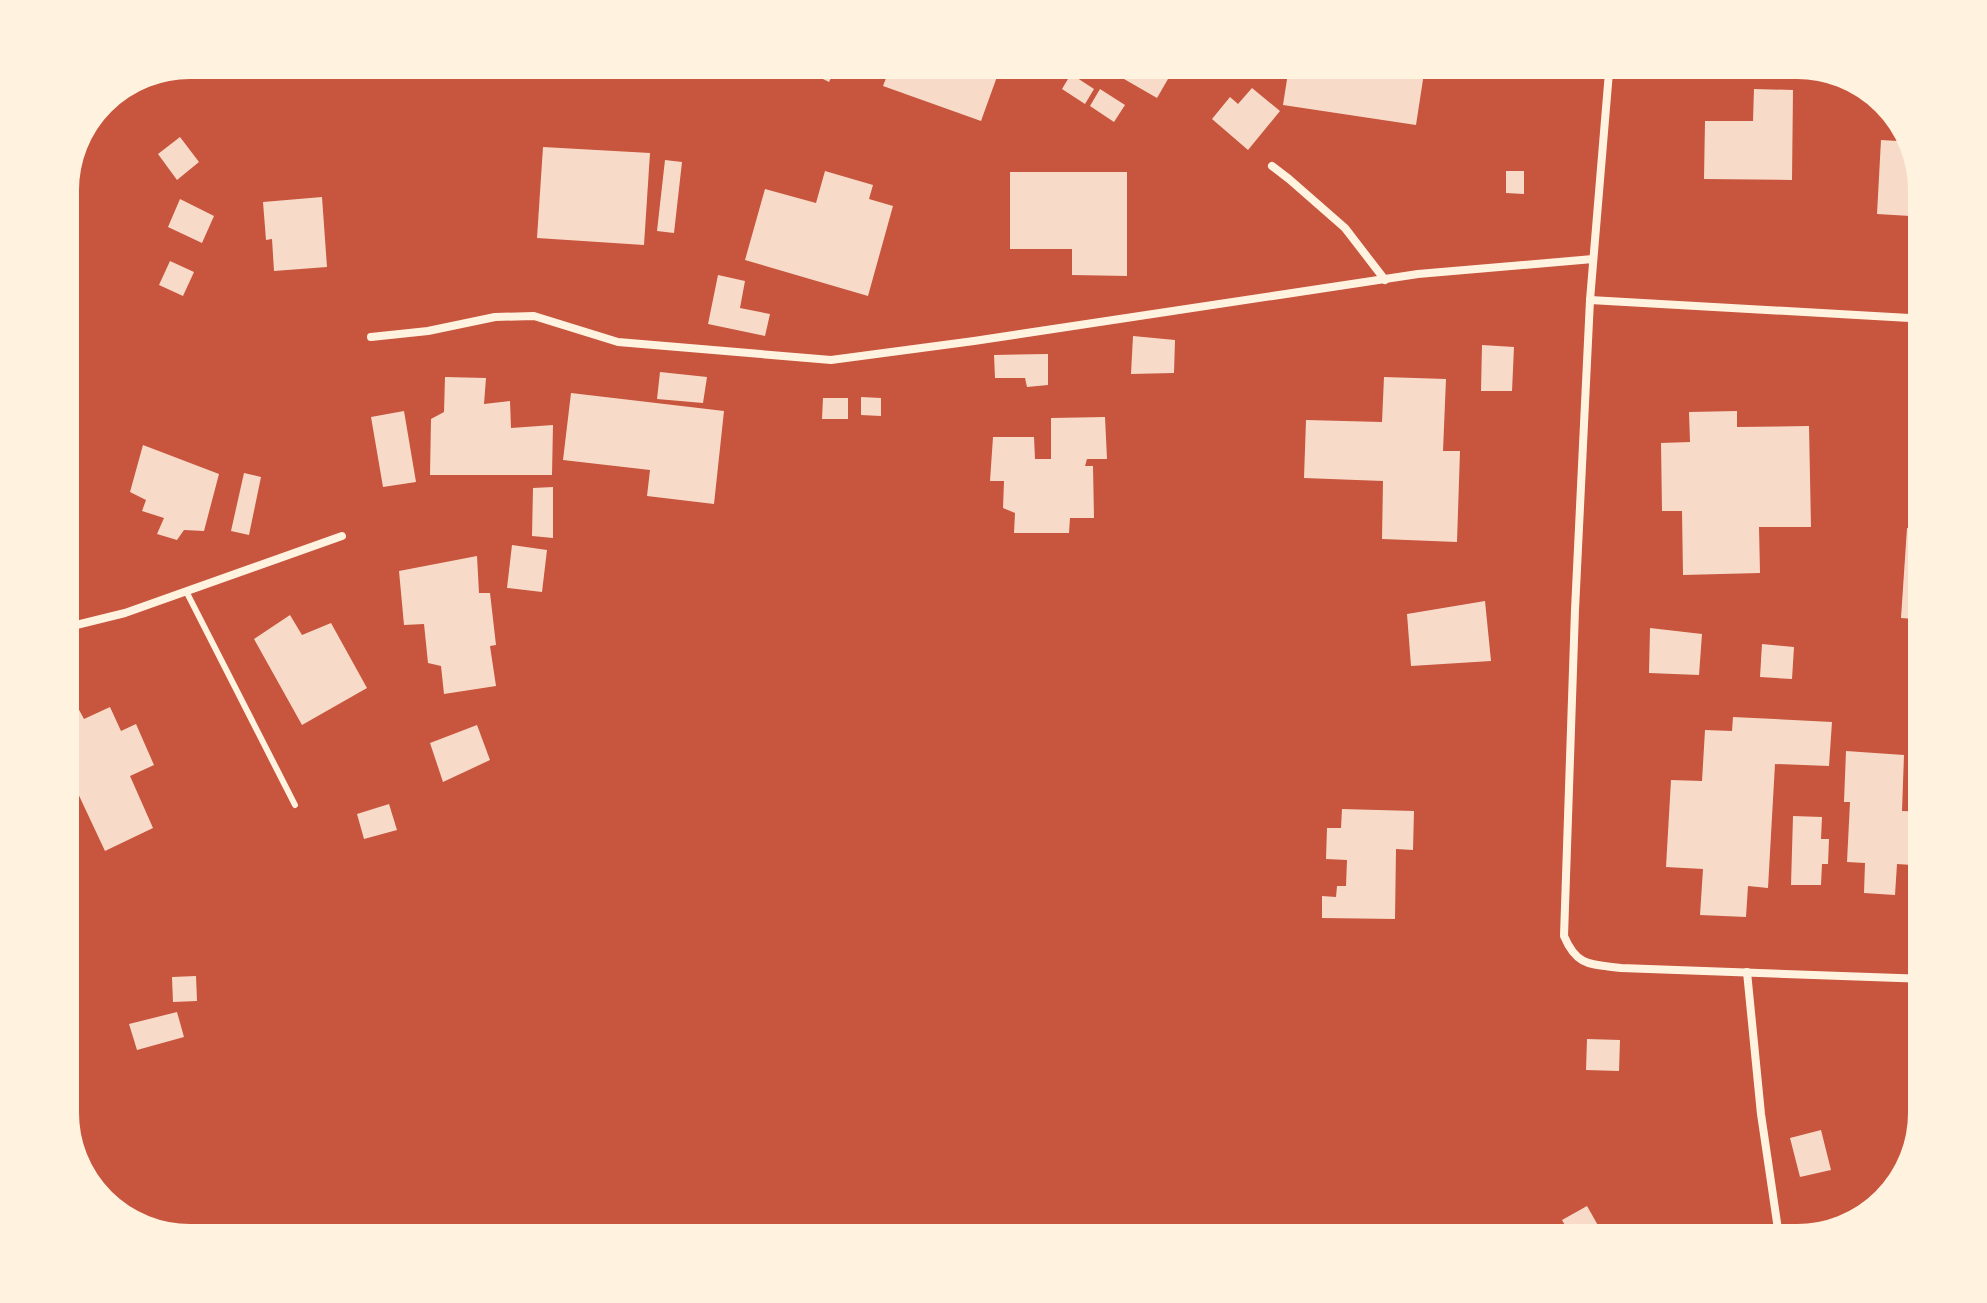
<svg xmlns="http://www.w3.org/2000/svg" width="1987" height="1303" font-family="'Times New Roman',serif">
	<style>
		.building { fill: #f7dbc8 }
		.lines { fill: none; stroke-linecap: round; stroke-linejoin: round }
		.service { stroke: #fff3e0; stroke-width: 6 }
		.minor { stroke: #fff3e0; stroke-width: 8 }
		.rim { fill: none; stroke: #fff3e0; stroke-width: 10 }
	</style>
	<rect width="100%" height="100%" fill="#c8553d"/>
	<g class="building">
		<path d="M785,60h55l-11,22z"/>
		<path d="M893,60h71l34,14 -17,47 -98,-35z"/>
		<path d="M1091,60h88l-22,38z"/>
		<path d="M1290,60h136l-10,65 -133,-20z"/>
		<path d="M1071,74l23,15 -9,15 -23,-15z"/>
		<path d="M1252,88l28,23 -32,39 -36,-31 18,-22 8,7z"/>
		<path d="M1100,89l25,16 -11,17 -24,-16z"/>
		<path d="M1754,89l39,1 -1,90 -88,-1 1,-58h48z"/>
		<path d="M180,137l19,25 -22,18 -19,-26z"/>
		<path d="M1881,140l34,2 12,39v36l-50,-3z"/>
		<path d="M543,147l107,6 -6,92 -107,-7z"/>
		<path d="M665,160l17,2 -8,71 -17,-2z"/>
		<path d="M66,170l11,3 -16,53 -1,-45z"/>
		<path d="M825,171l48,14 -4,14 24,7 -25,90 -123,-36 20,-71 51,14z"/>
		<path d="M1506,171h18v23l-18,-1z"/>
		<path d="M1010,172h117v104l-55,-1v-26h-62z"/>
		<path d="M322,197l5,70 -53,4 -2,-32 -6,1 -3,-38z"/>
		<path d="M180,199l34,17 -12,27 -34,-16z"/>
		<path d="M170,261l24,11 -11,24 -24,-11z"/>
		<path d="M718,275l27,6 -5,27 30,6 -5,22 -57,-12z"/>
		<path d="M1133,336l42,4 -1,33 -43,1z"/>
		<path d="M1482,345l32,2 -2,44h-31z"/>
		<path d="M1048,354v31l-21,2 -2,-9h-30l-1,-23z"/>
		<path d="M660,372l47,5 -4,26 -46,-4z"/>
		<path d="M445,377l41,1 -2,26 26,-3 1,27 42,-3 -1,50h-122l1,-56 13,-7z"/>
		<path d="M1384,377l62,2 -3,72h17l-3,91 -75,-3 1,-58 -79,-3 2,-58 76,2z"/>
		<path d="M571,393l153,18 -10,93 -67,-8 3,-26 -87,-10z"/>
		<path d="M861,397l20,1v18l-20,-1z"/>
		<path d="M823,398h25v21h-26z"/>
		<path d="M404,411l12,71 -33,5 -12,-70z"/>
		<path d="M1737,411v16l72,-1 2,101h-52l1,46 -77,2 -1,-64h-20l-1,-68 29,-1 -1,-30z"/>
		<path d="M1105,417l2,42h-20l-2,7h8l1,52h-24l-1,15h-55l1,-20 -12,-5 1,-27h-14l3,-44h41l1,22h16v-41z"/>
		<path d="M143,445l76,29 -15,57 -20,-1 -7,10 -20,-6 7,-16 -22,-7 4,-11 -16,-8z"/>
		<path d="M244,473l17,4 -12,58 -18,-4z"/>
		<path d="M553,487v51l-21,-2 1,-48z"/>
		<path d="M1907,528l20,1v91l-26,-2z"/>
		<path d="M512,545l35,5 -5,42 -35,-4z"/>
		<path d="M477,556l2,37h11l6,52 -6,1 6,40 -52,8 -3,-28 -13,-3 -4,-39 -20,1 -5,-54z"/>
		<path d="M1485,601l6,60 -80,5 -4,-52z"/>
		<path d="M290,615l12,20 29,-12 36,65 -65,37 -48,-86z"/>
		<path d="M1650,628l52,6 -3,41 -50,-2z"/>
		<path d="M1762,644l32,3 -2,32 -32,-2z"/>
		<path d="M1925,658h2v42l-6,-1z"/>
		<path d="M77,706l7,13 26,-12 11,24 15,-7 18,41 -24,11 23,52 -48,23 -38,-81 -7,3v-59z"/>
		<path d="M1733,717l99,5 -3,44 -54,-2 -7,124 -20,-2 -2,31 -46,-2 3,-46 -37,-2 5,-87 31,1 3,-51 27,1z"/>
		<path d="M477,725l13,35 -47,22 -13,-39z"/>
		<path d="M1846,751l58,4 -2,56 25,1v54l-30,-2 -2,31 -31,-2 1,-30 -18,-1 3,-60h-6z"/>
		<path d="M389,804l8,26 -33,9 -7,-25z"/>
		<path d="M1342,809l72,2 -1,39 -17,-1 -1,70 -73,-1v-22l14,1 1,-11h9l1,-26 -21,-1 1,-31h14z"/>
		<path d="M1793,816l29,1 -1,22h8l-1,25h-6l-1,21h-30z"/>
		<rect x="60" y="969" width="19" height="45"/>
		<path d="M196,976l1,25 -24,1 -1,-25z"/>
		<path d="M177,1012l7,25 -47,13 -8,-26z"/>
		<path d="M1587,1039l33,1 -1,31 -33,-1z"/>
		<path d="M1821,1130l10,40 -31,7 -10,-39z"/>
		<path d="M1587,1206l21,37h-33l-13,-23z"/>
		<path d="M635,1228l2,15h-52l-1,-7z"/>
		<path d="M1518,1230l9,13h-26z"/>
		<path d="M1233,1236l39,1v6h-39z"/>
	</g>
	<g class="lines">
		<path class="service" d="M186,591l109,214"/>
		<g class="minor">
			<path d="M1610,60l-20,240 -15,310 -11,326c13,31 27,28 57,32l306,11"/>
			<path d="M1272,166l17,13 56,49 40,52"/>
			<path d="M1590,300l337,19"/>
			<path d="M371,337l57,-6 67,-14 39,-1 84,26 213,18 143,-19 444,-67 175,-15"/>
			<path d="M60,629l65,-16 217,-77"/>
			<path d="M1747,972l14,142 19,129"/>
		</g>
	</g>
	<path d="M0 0H1987V1303H0ZM190 74H1797A116 116 0 0 1 1913 190V1113A116 116 0 0 1 1797 1229H190A116 116 0 0 1 74 1113V190A116 116 0 0 1 190 74Z" fill="#fff3e0" fill-rule="evenodd"/>
	<path class="rim" d="M190 74H1797A116 116 0 0 1 1913 190V1113A116 116 0 0 1 1797 1229H190A116 116 0 0 1 74 1113V190A116 116 0 0 1 190 74Z"/>
</svg>
